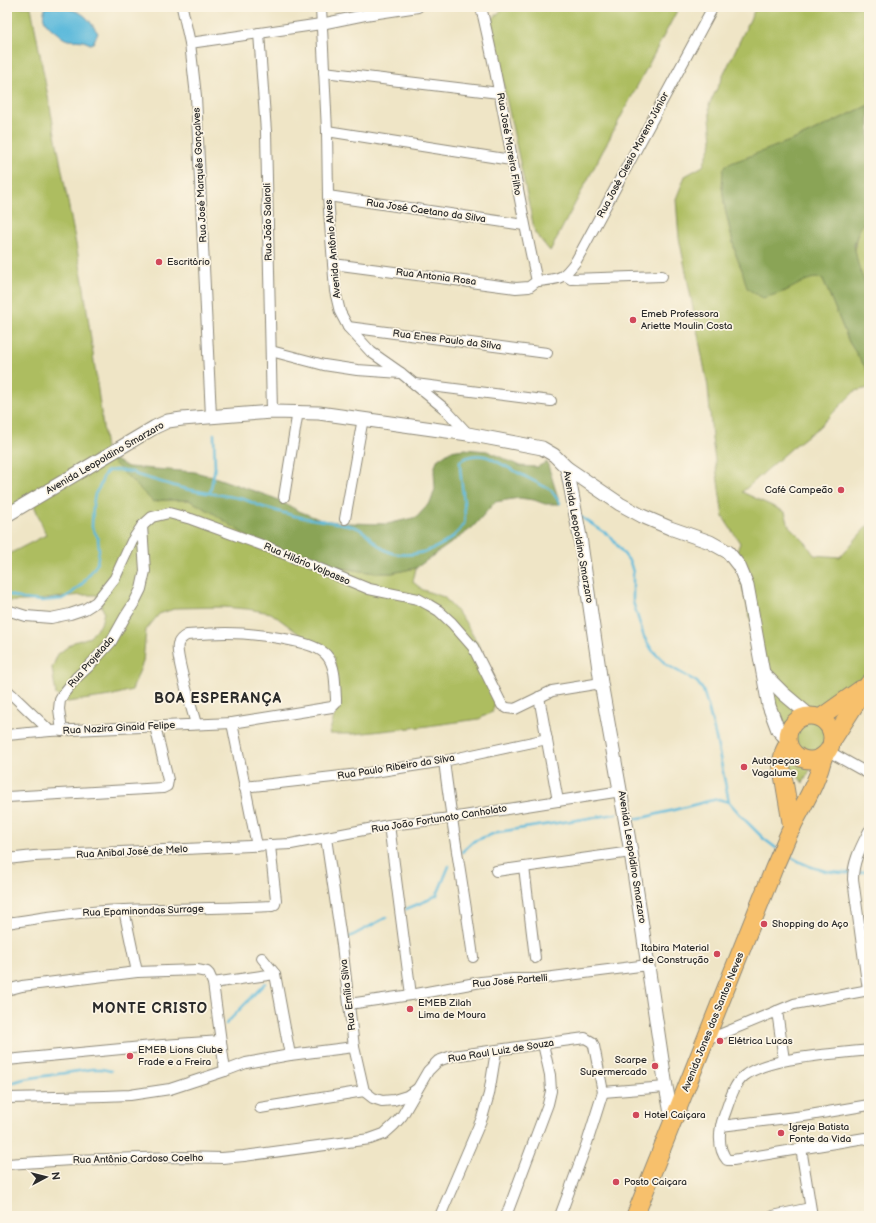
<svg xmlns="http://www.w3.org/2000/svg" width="876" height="1223" font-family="'Balsamiq Sans',sans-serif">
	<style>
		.green { fill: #adbd60; stroke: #6c7446 }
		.forest { fill: #8aa456; stroke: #5a6840 }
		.water { fill: #5dbadb; stroke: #447283 }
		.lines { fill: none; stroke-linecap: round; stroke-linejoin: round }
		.stream { stroke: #5dbadb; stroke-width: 2.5 }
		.minor-casing { stroke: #8d8878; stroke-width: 12 }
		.tertiary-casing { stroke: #8d8878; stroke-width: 15 }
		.trunk-casing { stroke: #8d8878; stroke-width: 19 }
		.minor { stroke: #fff; stroke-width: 10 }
		.tertiary { stroke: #fff; stroke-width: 13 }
		.trunk { stroke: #f7c06c; stroke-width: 17 }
		.poi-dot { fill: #d1495b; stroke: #fcf5e5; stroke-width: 1.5 }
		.labels { text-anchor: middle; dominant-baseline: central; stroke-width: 3.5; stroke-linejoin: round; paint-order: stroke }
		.street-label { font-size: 10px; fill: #2b2b2b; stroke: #fcf5e5 }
		.poi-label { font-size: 10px; fill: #2b2b2b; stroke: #fcf5e5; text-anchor: start }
		.district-label { font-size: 14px; font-weight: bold; letter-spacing: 1px; fill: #2b2b2b; stroke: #fcf5e5 }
	</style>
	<rect width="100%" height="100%" fill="#fcf5e5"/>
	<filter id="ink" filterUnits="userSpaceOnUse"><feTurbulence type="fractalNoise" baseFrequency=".025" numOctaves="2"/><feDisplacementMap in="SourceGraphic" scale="8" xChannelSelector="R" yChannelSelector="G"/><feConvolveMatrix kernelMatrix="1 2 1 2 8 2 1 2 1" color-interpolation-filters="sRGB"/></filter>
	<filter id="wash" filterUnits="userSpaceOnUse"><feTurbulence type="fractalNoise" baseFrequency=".012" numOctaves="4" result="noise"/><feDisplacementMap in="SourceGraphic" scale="16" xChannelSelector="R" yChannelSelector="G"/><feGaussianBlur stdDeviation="0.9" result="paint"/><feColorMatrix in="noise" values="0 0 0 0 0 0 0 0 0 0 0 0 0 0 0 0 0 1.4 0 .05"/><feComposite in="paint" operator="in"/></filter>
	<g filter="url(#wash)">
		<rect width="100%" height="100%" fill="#efe5c6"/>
		<g class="green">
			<path d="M7,7h24l52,274 24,175 46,46 9,-2h27l24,13 128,55 35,5h16l24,-5 -3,14 10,8 21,7 20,23 16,28 12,32 5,20 -5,12 -13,7 -59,8 -66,7h-25l6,-21 3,-20 -4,-36 -28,-18 -35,-26 -24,-4 -24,-2 -46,1 -18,6 -13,16 -3,32 -11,28 -22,6 -42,6 -12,-7 -4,-27 6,-14 16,-12 16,-5 11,-13 3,-12 -7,-17c-30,-1 -60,8 -90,6v-46l39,-20 -12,-30 -27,9z"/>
			<path d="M504,7h175l-129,244 -15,-18 -45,-211z"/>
			<path d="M756,7h113v98l-66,31 -76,29 -5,22 3,22 11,46 6,15 42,22c12,-7 25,-17 39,-13l26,63 20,31v15l-14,3 -36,36 -27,21 -50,44 43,20 4,14 17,17 8,12 26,2 29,-33v146l-32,51 -34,62 -21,-27 -12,-59 -35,-141 5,-13 -17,-26 -11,-78 -4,-52 -22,-115 -7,-34 -3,-39 9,-23 18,-10 9,-24 -3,-37z"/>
			<path d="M869,217v79c-10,-28 -25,-54 0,-79z"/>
		</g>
		<g class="forest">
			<path d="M869,105v112l-10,12 -5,16 4,19 11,32v77l-20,-31 -26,-63c-14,-4 -25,7 -38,12 -7,3 -15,5 -22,7l-9,-5 -7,-5 -5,-18 -6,-15 -11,-46 -3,-22 1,-17 3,-5 77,-29z"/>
			<path d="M464,449l23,2 33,15 17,1 10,-5 13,42h-15l-11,-4 -15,-2 -24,4 -23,26 -56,40 -24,5h-16l-35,-5 -87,-27 -41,-28 -24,-13h-27l-9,2 -46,-46 21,11 67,5 22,6 57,20 25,13 22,9 26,3 40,1 30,-7 14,-16 4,-12 -1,-19 3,-10 13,-9z"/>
		</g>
		<path class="water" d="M46,7c13,0 30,1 40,10 5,5 8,11 12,16l-5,10 -3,1c-8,-5 -14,-3 -22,-4 -4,-1 -8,-4 -11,-7 -9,-7 -18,-14 -11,-26z"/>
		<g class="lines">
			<g class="stream">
				<path d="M210,493l5,-25 -1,-34"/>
				<path d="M581,517l29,19 20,26 3,10v30l11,35 8,13 15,15 30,17 6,8 5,16 8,32 13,64 16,18 19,19 12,9"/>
				<path d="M7,594l16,5 19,2 20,-2 10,-6 11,-10 14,-19 2,-14 -1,-12 -6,-11 1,-22 2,-11 5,-8 4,-11 4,-4 8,-1 16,2 5,3c14,4 27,8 41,12 21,6 44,7 65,12 7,2 14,6 20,8 10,3 22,6 32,9 19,4 39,6 57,10 18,4 24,26 46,28 23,3 53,-9 66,-30 4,-8 -5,-49 -4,-63 9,-6 17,-7 28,-4l63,33 9,13"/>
				<path d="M633,819l13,-2 63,-16 9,-2 11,3"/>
				<path d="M462,852l12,-11 24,-9 118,-18"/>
				<path d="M786,854c20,13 41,20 65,19"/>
				<path d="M856,873l13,-2"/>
				<path d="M406,909l22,-9 9,-5 12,-29"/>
				<path d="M348,938l39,-21"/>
				<path d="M226,1024l39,-41"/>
				<path d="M7,1084l17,-5 68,-10h10l9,2"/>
			</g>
		</g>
	</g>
	<g filter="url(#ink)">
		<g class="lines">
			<g class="minor-casing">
				<g id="minor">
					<path d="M182,7l8,36 6,53 15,320"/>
					<path d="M321,7l6,124 1,65 7,95 5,21 8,15 23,25 30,21 44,36 23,25"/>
					<path d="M481,7c22,91 35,183 56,274"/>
					<path d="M259,33l7,99 6,280"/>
					<path d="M190,43l131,-19 44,-9 53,-8"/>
					<path d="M324,72l175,21"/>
					<path d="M327,131l184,29"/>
					<path d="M328,196l196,29"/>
					<path d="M333,264l183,24 13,-1 8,-6"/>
					<path d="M565,275l6,4 91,-3"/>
					<path d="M537,281c23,-2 25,-1 39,-20l137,-254"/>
					<path d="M348,327l199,26"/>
					<path d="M271,351l53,14 33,5 44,3"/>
					<path d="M415,384l136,17"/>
					<path d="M284,497l14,-86"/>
					<path d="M345,519l18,-101"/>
					<path d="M7,610l19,6 25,2 19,-4 15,-5 11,-7 19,-24 17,-37 10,-15 10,-9 17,-4 22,6 79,29 99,41 49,10 11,6 10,6 13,12 21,24 29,58 5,3 8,1 37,-18 49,-8"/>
					<path d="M7,690l43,41"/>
					<path d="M539,697l19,104"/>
					<path d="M232,723l25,123"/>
					<path d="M62,731l-3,-22 1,-9 4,-7 12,-15 13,-12 22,-24 14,-25 9,-14 7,-14 4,-18 -3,-45"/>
					<path d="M7,735l43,-4 182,-8 100,-16 4,-4v-4c-1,-13 0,-31 -8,-42 -11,-18 -81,-24 -102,-24 -13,0 -26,1 -39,2 -4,2 -7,4 -9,9 -3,11 14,65 18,80"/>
					<path d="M828,751l41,23"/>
					<path d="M444,761c8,65 20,130 29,196"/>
					<path d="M244,787l124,-14 76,-12 103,-22"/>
					<path d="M7,797l156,-9 4,-2 1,-6 -13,-54"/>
					<path d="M389,825l22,170"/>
					<path d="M326,838l16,107 12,102 10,44 9,7 9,3 12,-1 13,-4 10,-7"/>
					<path d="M7,859l27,-3 257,-12 98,-19 62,-7 170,-27"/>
					<path d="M524,867l11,91"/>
					<path d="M496,871l135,-19"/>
					<path d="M124,910l13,62"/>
					<path d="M7,923c39,-6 79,-12 118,-13 49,-2 98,-1 147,-4l3,-2 1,-4 -6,-54"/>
					<path d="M262,958l13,16 15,81"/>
					<path d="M213,983l62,-9"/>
					<path d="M7,990l15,-4 115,-14 60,-2 10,2 2,2 4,9 12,88"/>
					<path d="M868,990l-15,-111c0,-18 8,-32 16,-48"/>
					<path d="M349,1004l62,-9 70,-13 32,-3h24l111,-14"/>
					<path d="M777,1011l7,49"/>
					<path d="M707,1040l87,-36 75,-14"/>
					<path d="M869,1050c-31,4 -102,7 -125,26 -11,9 -15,27 -20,40 -5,13 -7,32 3,44h6l132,-22 4,2"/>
					<path d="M7,1060l156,-15 58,-4"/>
					<path d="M603,1092l63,-5"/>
					<path d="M7,1098l97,-2 26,-1 40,-6 55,-18 21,-8 44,-8 64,-8"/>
					<path d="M260,1108l104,-17"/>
					<path d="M721,1126l83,-10 65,-11"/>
					<path d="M801,1148l11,68"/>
					<path d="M7,1164l64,-4 107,-3 44,1 22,-2 126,-17 14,-5 10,-9 8,-9 26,-45 10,-10 14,-5 133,-18 7,4 2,4 9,46 -16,51 -27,73"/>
					<path d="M440,1216l42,-98 7,-24 7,-43"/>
					<path d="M506,1216l42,-112 3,-13 -1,-16 -7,-31"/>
					<path d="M773,1216l37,-8"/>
				</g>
			</g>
			<g class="tertiary-casing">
				<g id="tertiary">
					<path d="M567,468l13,69 21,146 30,169 35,235 7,36"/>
					<path d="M7,515l148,-88 13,-6 14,-2 90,-7 47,1 149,21 74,14 12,7 13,13 53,36 22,12 28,12 40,14 18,10 11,14 8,19 22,121 9,24 10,10"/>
					<path d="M764,674l20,20 26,22"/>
				</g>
			</g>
			<g class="trunk-casing">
				<g id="trunk">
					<circle cx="810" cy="738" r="22"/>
					<path d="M820,718l41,-29"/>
					<path d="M832,741l37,-58"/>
					<path d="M788,743l-4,8 -3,12 11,65"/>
					<path d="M635,1216c47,-116 93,-232 139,-348 6,-13 11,-26 17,-39 13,-26 26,-45 33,-74"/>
				</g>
			</g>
			<use href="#minor" class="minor"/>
			<use href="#tertiary" class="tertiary"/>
			<use href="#trunk" class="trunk"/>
		</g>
	</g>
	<g class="poi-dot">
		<circle cx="159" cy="262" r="4"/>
		<circle cx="633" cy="320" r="4"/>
		<circle cx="841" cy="490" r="4"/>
		<circle cx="744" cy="767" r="4"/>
		<circle cx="764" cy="924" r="4"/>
		<circle cx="717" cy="954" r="4"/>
		<circle cx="410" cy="1009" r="4"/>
		<circle cx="720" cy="1041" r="4"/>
		<circle cx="130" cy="1056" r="4"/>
		<circle cx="655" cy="1066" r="4"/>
		<circle cx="636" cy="1115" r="4"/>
		<circle cx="781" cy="1133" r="4"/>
		<circle cx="616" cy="1182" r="4"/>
	</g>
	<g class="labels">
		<g class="street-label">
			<text transform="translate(509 144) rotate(80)">Rua José Moreira Filho</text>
			<text transform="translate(633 155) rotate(-62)">Rua José Clesio Moreno Júnior</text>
			<text transform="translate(200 175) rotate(-93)">Rua José Marquês Gonçalves</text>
			<text transform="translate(426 211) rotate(8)">Rua José Caetano da Silva</text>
			<text transform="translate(268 222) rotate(-91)">Rua João Salaroli</text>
			<text transform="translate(333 249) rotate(-95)">Avenida Antônio Alves</text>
			<text transform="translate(436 277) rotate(7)">Rua Antonia Rosa</text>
			<text transform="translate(447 340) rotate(7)">Rua Enes Paulo da Silva</text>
			<text transform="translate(105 458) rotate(-30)">Avenida Leopoldino Smarzaro</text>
			<text transform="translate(578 537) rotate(80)">Avenida Leopoldino Smarzaro</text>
			<text transform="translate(307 564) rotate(23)">Rua Hilário Volpasso</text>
			<text transform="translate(91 662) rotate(-49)">Rua Projetada</text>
			<text transform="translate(119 728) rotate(-3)">Rua Nazira Ginaid Felipe</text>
			<text transform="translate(396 767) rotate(-9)">Rua Paulo Ribeiro da Silva</text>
			<text transform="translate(439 819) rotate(-9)">Rua João Fortunato Canholato</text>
			<text transform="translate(132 852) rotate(-3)">Rua Anibal José de Melo</text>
			<text transform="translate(632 857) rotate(81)">Avenida Leopoldino Smarzaro</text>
			<text transform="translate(143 911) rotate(-2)">Rua Epaminondas Surrage</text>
			<text transform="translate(510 981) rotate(-5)">Rua José Partelli</text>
			<text transform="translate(348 995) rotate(-97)">Rua Emília Silva</text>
			<text transform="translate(713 1022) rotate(-68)">Avenida Jones dos Santos Neves</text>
			<text transform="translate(501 1051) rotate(-9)">Rua Raul Luiz de Souza</text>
			<text transform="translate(138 1159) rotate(-1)">Rua Antônio Cardoso Coelho</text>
		</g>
		<g class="poi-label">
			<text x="167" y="262">Escritório</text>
			<text x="641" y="314">Emeb Professora<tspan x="641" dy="12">Ariette Moulin Costa</tspan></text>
			<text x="833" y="490" text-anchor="end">Café Campeão</text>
			<text x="752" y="761">Autopeças<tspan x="752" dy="12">Vagalume</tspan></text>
			<text x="772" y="924">Shopping do Aço</text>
			<text x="709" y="948" text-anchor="end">Itabira Material<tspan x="709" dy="12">de Construção</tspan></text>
			<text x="418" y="1003">EMEB Zilah<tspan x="418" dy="12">Lima de Moura</tspan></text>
			<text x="728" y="1041">Elétrica Lucas</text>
			<text x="138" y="1050">EMEB Lions Clube<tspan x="138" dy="12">Frade e a Freira</tspan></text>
			<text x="647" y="1060" text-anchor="end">Scarpe<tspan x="647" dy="12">Supermercado</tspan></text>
			<text x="644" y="1115">Hotel Caiçara</text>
			<text x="789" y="1127">Igreja Batista<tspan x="789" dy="12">Fonte da Vida</tspan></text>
			<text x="624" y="1182">Posto Caiçara</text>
		</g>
		<g class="district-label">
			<text x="218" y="698">BOA ESPERANÇA</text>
			<text x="150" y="1008">MONTE CRISTO</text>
		</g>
	</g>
	<rect width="876" height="1223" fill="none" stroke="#fcf5e5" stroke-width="24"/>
	<g transform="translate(46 1177) rotate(83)" stroke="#fcf5e5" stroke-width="3" paint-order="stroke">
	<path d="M0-3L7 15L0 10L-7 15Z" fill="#2b2b2b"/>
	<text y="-6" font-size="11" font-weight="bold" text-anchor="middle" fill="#2b2b2b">N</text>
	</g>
</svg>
